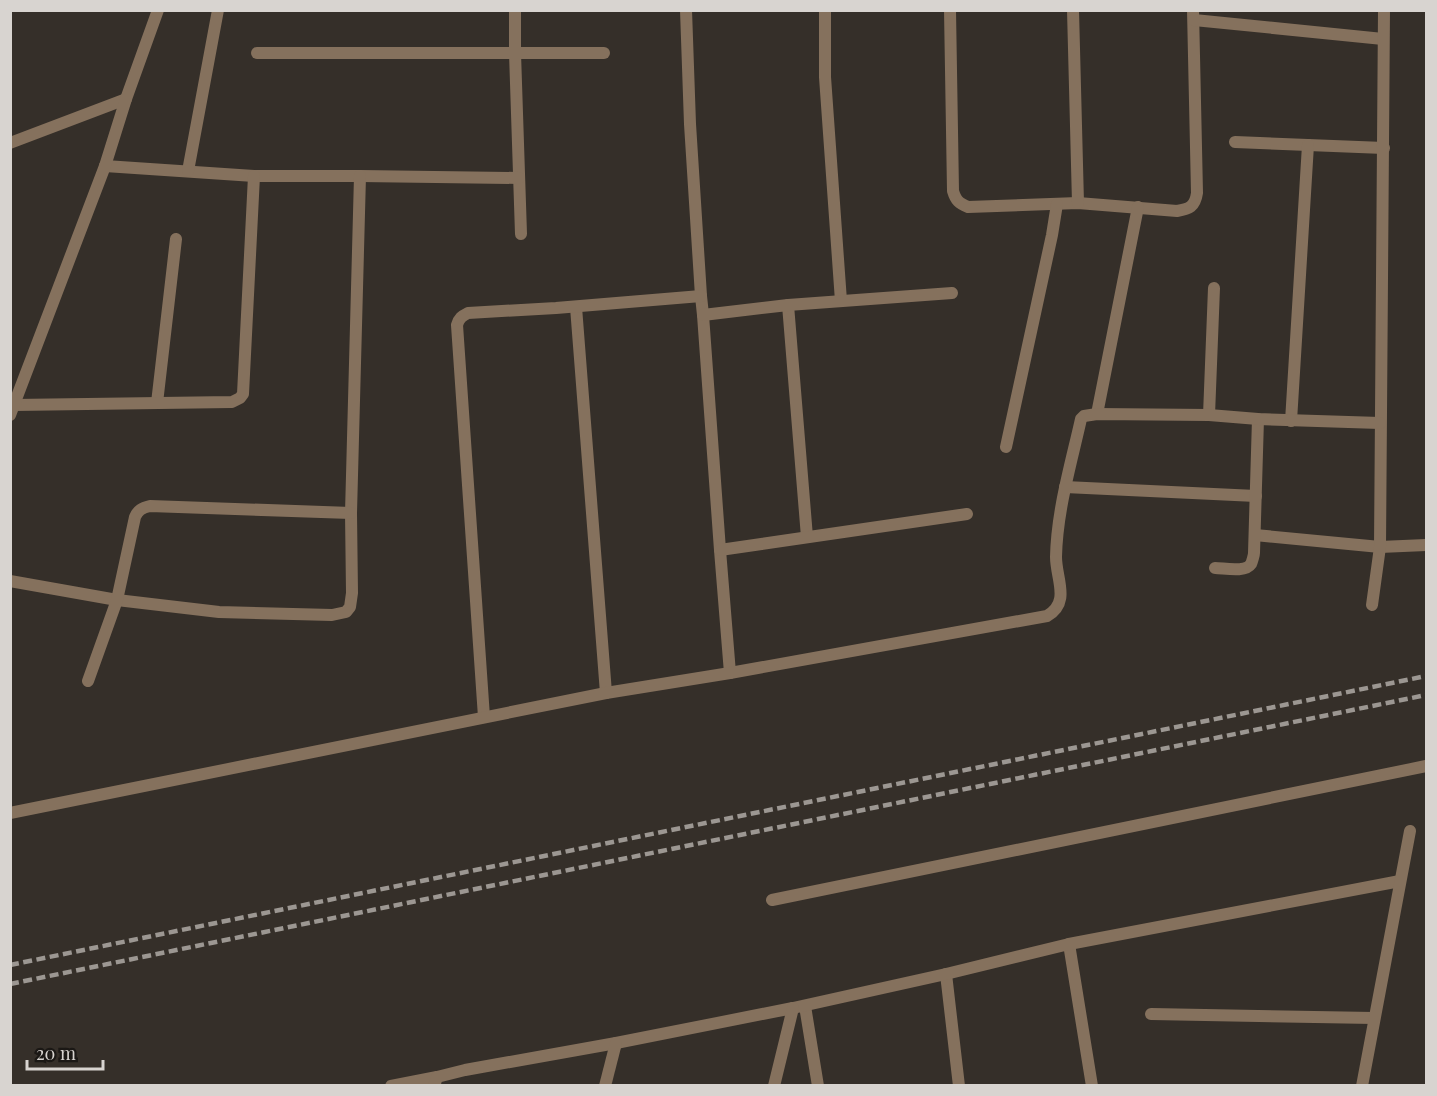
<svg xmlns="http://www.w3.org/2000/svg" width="1437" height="1096" font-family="'Playfair Display',serif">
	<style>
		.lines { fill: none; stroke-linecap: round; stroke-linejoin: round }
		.service { stroke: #85715d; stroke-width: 12 }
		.minor { stroke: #85715d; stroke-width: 12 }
		.tertiary { stroke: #85715d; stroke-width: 12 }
		.rail { stroke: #9c9792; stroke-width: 4.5; stroke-dasharray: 9 4.5; stroke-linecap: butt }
	</style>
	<rect width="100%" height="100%" fill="#352f29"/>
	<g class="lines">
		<path class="service" d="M772,900l654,-134"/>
		<g class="minor">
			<path d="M515,10v43l6,181"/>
			<path d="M686,10l4,114 11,172 2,19 17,235 10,123"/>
			<path d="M825,10v67l16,224"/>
			<path d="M950,10l3,181c3,10 6,12 15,16l110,-4 99,8c12,-2 18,-4 20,-18l-4,-183"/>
			<path d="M1073,10l5,193"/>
			<path d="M1194,20l189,19"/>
			<path d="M257,53h347"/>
			<path d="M1235,142l149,6"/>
			<path d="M10,143l116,-44"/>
			<path d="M105,166l149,10h106l159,2"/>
			<path d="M188,171l30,-161"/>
			<path d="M788,305l19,232"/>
			<path d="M576,307l30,386"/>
			<path d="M703,315l85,-10 164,-12"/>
			<path d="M157,403l19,-164"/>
			<path d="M14,405l218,-3 8,-4 3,-4 11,-218"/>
			<path d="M1097,414l41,-207"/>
			<path d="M1209,415l5,-127"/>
			<path d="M1291,421l17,-276"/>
			<path d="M1006,447l46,-212 5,-31"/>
			<path d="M1065,487l191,9"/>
			<path d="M1255,535l125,12 46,-2"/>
			<path d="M720,550l247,-36"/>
			<path d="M1215,568c9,0 30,5 36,-4 1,-2 3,-9 3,-11l4,-134"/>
			<path d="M10,581l107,19 102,12 113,3 14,-3 4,-5 2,-14 -1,-80 9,-337"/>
			<path d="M1372,605l8,-58 4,-537"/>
			<path d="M88,681l29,-81 18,-83c3,-7 7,-9 15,-11l201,7"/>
			<path d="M484,717l-27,-392c2,-7 5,-9 11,-12l88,-5 145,-12"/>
			<path d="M10,813l596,-120 124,-20 317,-57c24,-14 9,-37 9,-59 1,-47 15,-93 25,-138l3,-3 13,-2 112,1 49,4 122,4"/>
			<path d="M1069,944l23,142"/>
			<path d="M946,974l13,112"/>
			<path d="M805,1006l13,80"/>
			<path d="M1151,1014l223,4"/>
			<path d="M391,1086l46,-9"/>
			<path d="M434,1086l3,-9 28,-7 151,-27 177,-35 153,-34 123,-30 331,-63"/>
			<path d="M605,1086l11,-43"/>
			<path d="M774,1086l19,-78"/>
			<path d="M1362,1086l48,-255"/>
		</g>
		<path class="tertiary" d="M10,415l95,-249 21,-67 32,-89"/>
		<g class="rail">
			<path d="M10,965l1416,-289"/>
			<path d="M10,984l1416,-289"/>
		</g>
	</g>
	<rect width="1437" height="1096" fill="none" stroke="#d8d4d0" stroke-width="24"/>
	<path d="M27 1060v9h76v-9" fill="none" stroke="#d8d4d0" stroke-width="3"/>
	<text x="36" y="1060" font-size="18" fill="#d8d4d0" stroke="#1b1815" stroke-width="4.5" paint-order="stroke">20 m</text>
</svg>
